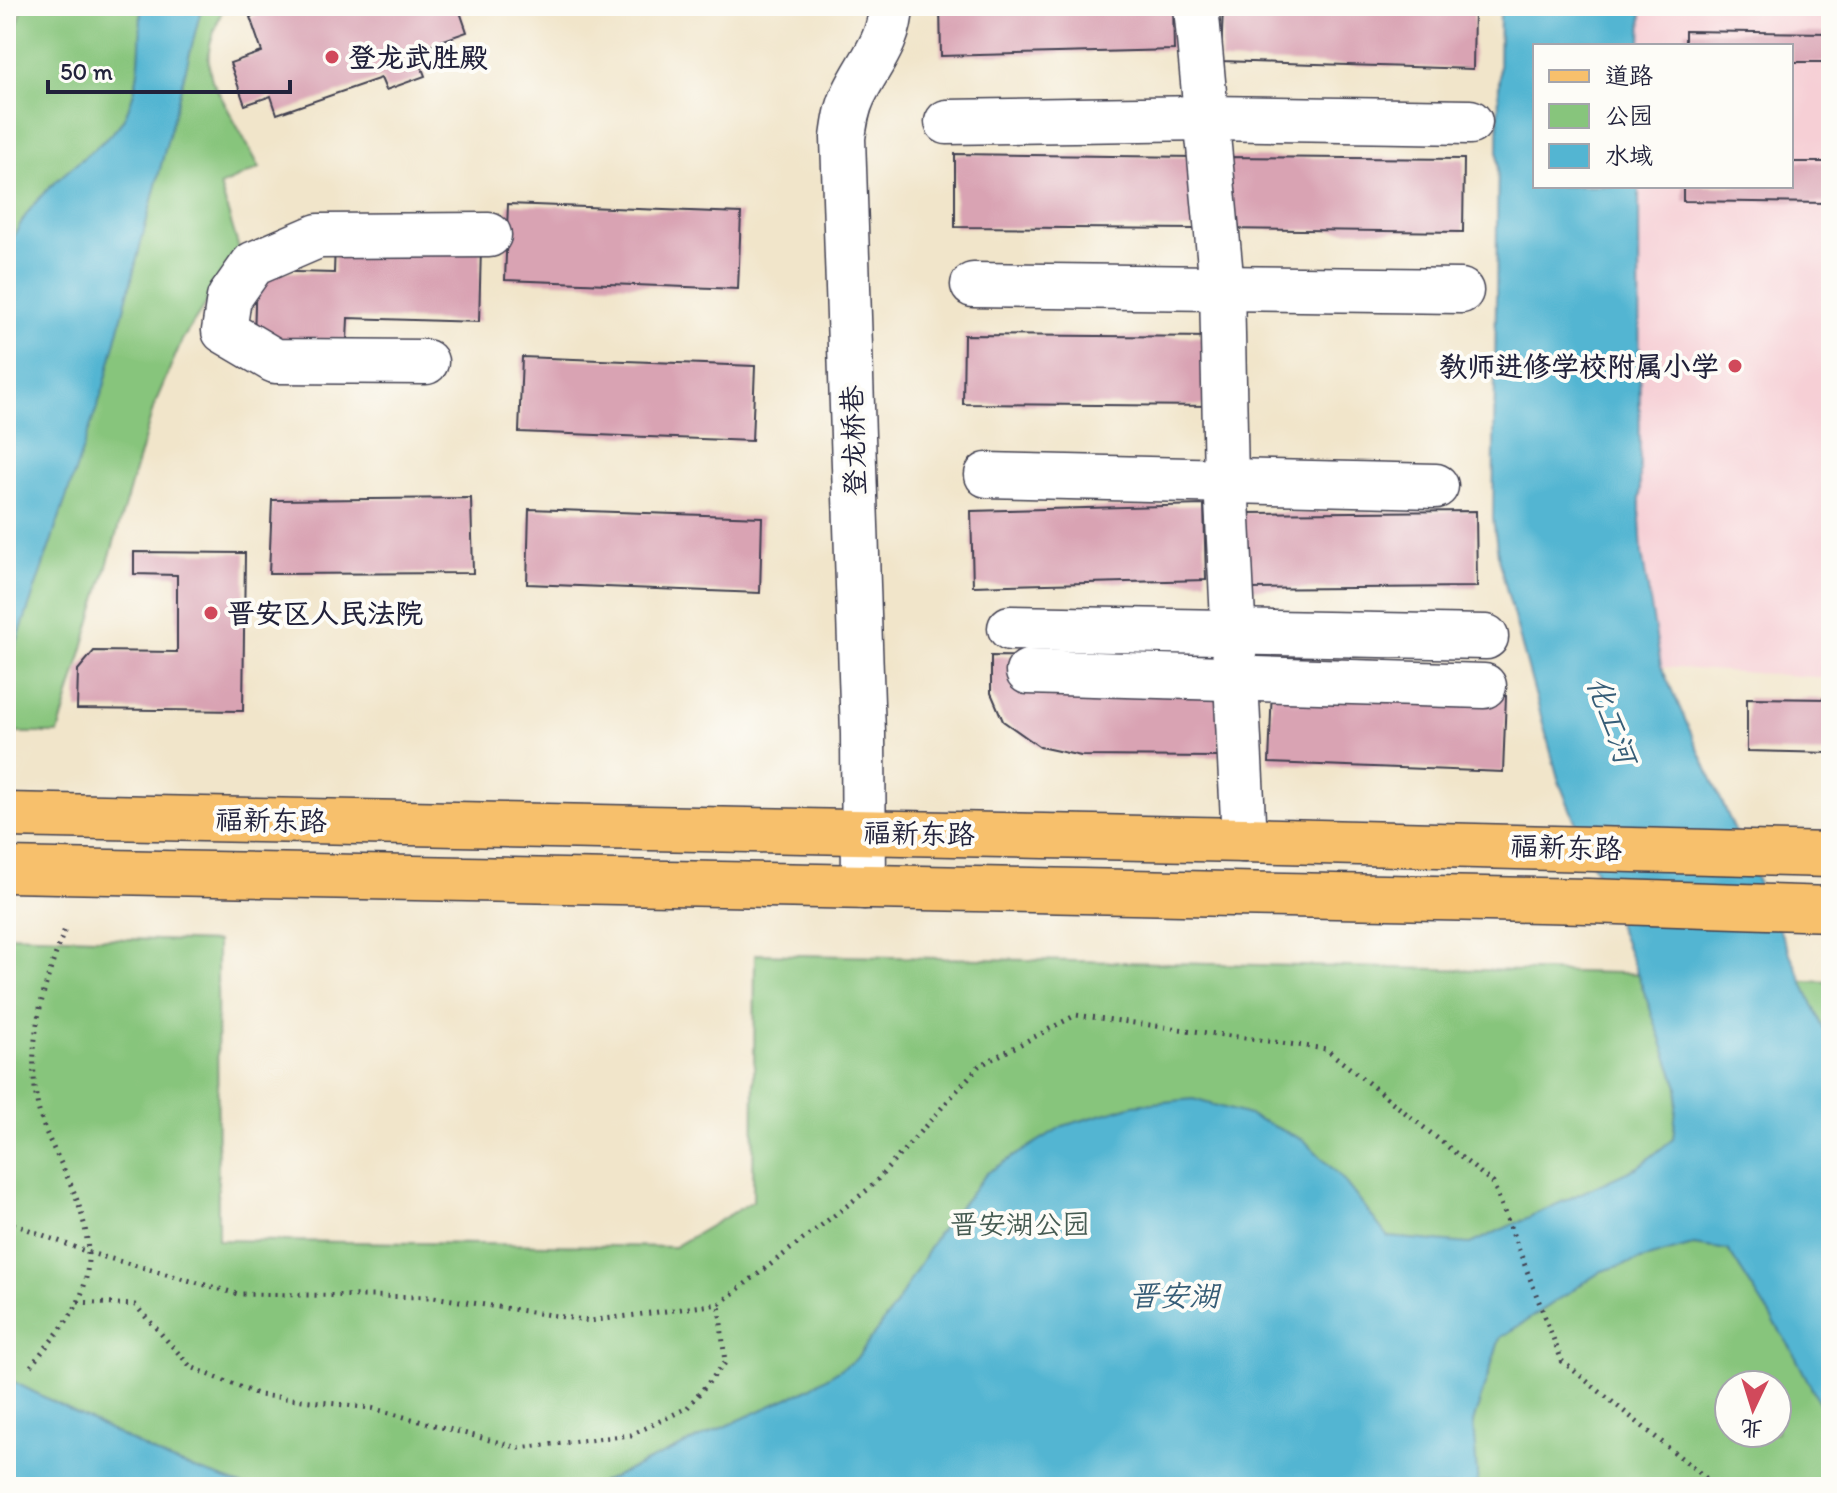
<svg xmlns="http://www.w3.org/2000/svg" width="1837" height="1493" font-family="Itim,'LXGW WenKai TC',sans-serif">
	<style>
		.built { fill: #f6cfd5 }
		.green { fill: #87c57c; stroke: #54745c; stroke-width: 2; fill-rule: evenodd }
		.water { fill: #53b5d2; stroke: #3a6c86; stroke-width: 2 }
		.building { fill: #d9a3b3 }
		.lines { fill: none; stroke-linecap: round; stroke-linejoin: round }
		.minor-casing { stroke: #413f50; stroke-width: 47 }
		.major-casing { stroke: #413f50; stroke-width: 47 }
		.path { stroke: #413f50; stroke-width: 5; stroke-dasharray: 2 6; stroke-linecap: butt }
		.minor { stroke: #fff; stroke-width: 44 }
		.major { stroke: #f7c06c; stroke-width: 44 }
		.poi-dot { fill: #d1495b; stroke: #fdfcf7; stroke-width: 3 }
		.labels { text-anchor: middle; dominant-baseline: central; stroke-width: 8; stroke-linejoin: round; paint-order: stroke }
		.poi-label { font-size: 28px; font-weight: bold; fill: #22223b; stroke: #fdfcf7; text-anchor: start }
		.street-label { font-size: 28px; fill: #22223b; stroke: #fdfcf7 }
		.park-label { font-size: 28px; fill: #455b52; stroke: #fdfcf7 }
		.water-label { font-size: 30px; font-style: italic; fill: #365d77; stroke: #fdfcf7 }
	</style>
	<rect width="100%" height="100%" fill="#fdfcf7"/>
	<filter id="ink" filterUnits="userSpaceOnUse"><feTurbulence type="fractalNoise" baseFrequency=".0125" numOctaves="2"/><feDisplacementMap in="SourceGraphic" scale="16" xChannelSelector="R" yChannelSelector="G"/><feConvolveMatrix kernelMatrix="1 2 1 2 8 2 1 2 1" color-interpolation-filters="sRGB"/></filter>
	<filter id="wash" filterUnits="userSpaceOnUse"><feTurbulence type="fractalNoise" baseFrequency=".006" numOctaves="4" result="noise"/><feDisplacementMap in="SourceGraphic" scale="32" xChannelSelector="R" yChannelSelector="G"/><feGaussianBlur stdDeviation="1.8" result="paint"/><feColorMatrix in="noise" values="0 0 0 0 0 0 0 0 0 0 0 0 0 0 0 0 0 1.4 0 .05"/><feComposite in="paint" operator="in"/></filter>
	<g filter="url(#wash)">
		<rect width="100%" height="100%" fill="#f1e5ca"/>
		<path class="built" d="M1642,6h189v672l-170,-11 -19,-113 -2,-35 -1,-333h152v-140h-150z"/>
		<g class="green">
			<path d="M23,6h201c-11,29 -21,43 -12,74l48,88 -40,18 20,66 -58,88 -28,66 -96,327h-52v-670z"/>
			<path d="M6,935l211,7 1,298 456,7 79,-46 2,-247 867,19 209,9v505h-1825zM1729,1385h48v48h-48z"/>
		</g>
		<g class="water">
			<path d="M141,6h61l-98,381 -98,287v-417c14,-47 45,-73 82,-103 14,-12 30,-23 38,-40 16,-34 14,-71 15,-108z"/>
			<path d="M1500,6h142l-1,40h-106v140h104l1,333 2,35 19,112 170,379v381l-39,-76 -64,-100 -35,-5 -91,26 -102,67 -27,85 5,64h-887l217,-98 47,-29 40,-54 43,-73 49,-60 76,-47 71,-21 59,-6 56,16 55,25 36,36 48,61 82,7 168,-77 35,-28 5,-52 -40,-112 -79,-193 -60,-220 -6,-43z"/>
			<path d="M6,1378l163,82 78,27h-241z"/>
		</g>
		<g id="blocks">
			<g class="building">
				<path d="M281,6h177l9,26 -52,18 10,26 -39,14 -5,-12 -104,36 -6,-18 -26,9 -15,-42 32,-11 -12,-35z"/>
				<path d="M940,6h233l1,44 -233,6z"/>
				<path d="M1223,6l251,4 -1,59 -252,-8z"/>
				<path d="M1685,31l146,2v29h-40v-16h-106z"/>
				<path d="M955,154l241,3 -1,72 -240,-2z"/>
				<path d="M1223,157l241,2 -1,73 -240,-3z"/>
				<path d="M1791,162h40v41l-148,-2v-15h108z"/>
				<path d="M508,204l233,9 -3,76 -233,-9z"/>
				<path d="M335,243l146,5 -2,74 -131,-4 -1,23 -93,-2 2,-68 78,2z"/>
				<path d="M964,335l253,2 -1,69 -253,-2z"/>
				<path d="M522,357l233,9 -3,75 -233,-9z"/>
				<path d="M471,498l2,75 -204,1 3,-74z"/>
				<path d="M1204,505l2,75 -233,6 -2,-75z"/>
				<path d="M529,509l233,8 -2,76 -233,-9z"/>
				<path d="M1476,511l1,76 -234,2v-76z"/>
				<path d="M134,552l111,1 -2,158 -166,-2 1,-39 16,-19 83,1v-77l-43,-1z"/>
				<path d="M991,656l59,1 170,15 -1,85 -138,-1 -41,-9 -37,-26 -12,-28z"/>
				<path d="M1272,688l234,8 -3,76 -234,-9z"/>
				<path d="M1747,698l84,1v54l-84,-2z"/>
			</g>
		</g>
	</g>
	<g filter="url(#ink)">
		<use href="#blocks" fill-opacity="0" stroke="#413f50" stroke-width="2"/>
		<g class="lines">
			<g class="minor-casing">
				<g id="minor">
					<path d="M1196,6l26,281 4,193 18,360"/>
					<path d="M947,122l260,-4 263,4"/>
					<path d="M973,285l488,6"/>
					<path d="M426,362l-151,-1 -51,-30 5,-33 24,-34 65,-28 171,-1"/>
					<path d="M987,475l449,11"/>
					<path d="M1010,628l476,9"/>
					<path d="M1028,672l456,14"/>
					<path d="M864,887l-1,-153 -20,-596c2,-15 4,-30 11,-44 15,-31 36,-52 37,-88"/>
				</g>
			</g>
			<g class="major-casing">
				<g id="major">
					<path d="M6,815l1238,25 587,15"/>
					<path d="M6,870l1582,31 243,8"/>
				</g>
			</g>
			<g class="path">
				<path d="M6,1221l84,32 148,41 195,3 157,24 129,-17 151,-116 109,-122 97,-51 250,34 167,134 69,178 155,126"/>
				<path d="M78,1302l57,3 56,62 68,28 112,13 148,40 112,-13 56,-27 38,-45 -6,-59"/>
				<path d="M31,1366c14,-19 37,-43 47,-64 20,-42 7,-88 -12,-128 -10,-22 -23,-43 -28,-67 -13,-62 5,-121 27,-178"/>
				<path d="M1807,1487l24,-11"/>
			</g>
			<use href="#minor" class="minor"/>
			<use href="#major" class="major"/>
		</g>
	</g>
	<g class="poi-dot">
		<circle cx="332" cy="57" r="8"/>
		<circle cx="1735" cy="366" r="8"/>
		<circle cx="211" cy="613" r="8"/>
	</g>
	<g class="labels">
		<g class="poi-label">
			<text x="348" y="57">登龙武胜殿</text>
			<text x="1719" y="366" text-anchor="end">教师进修学校附属小学</text>
			<text x="227" y="613">晋安区人民法院</text>
		</g>
		<g class="street-label">
			<text transform="translate(853 441) rotate(-92)">登龙桥巷</text>
			<text transform="translate(271 820) rotate(1)">福新东路</text>
			<text transform="translate(919 833) rotate(1)">福新东路</text>
			<text transform="translate(1566 847) rotate(2)">福新东路</text>
		</g>
		<g class="park-label">
			<text x="1020" y="1224">晋安湖公园</text>
		</g>
		<g class="water-label">
			<text transform="translate(1612 720) rotate(70)">化工河</text>
			<text x="1174" y="1295">晋安湖</text>
		</g>
	</g>
	<rect width="1837" height="1493" fill="none" stroke="#fdfcf7" stroke-width="32"/>
	<rect x="1533" y="44" width="260" height="144" fill="#fdfcf7" stroke="#a5a5ac" stroke-width="2"/>
	<rect x="1549" y="70" width="40" height="12" fill="#f7c06c" stroke="#a5a5ac" stroke-width="2"/>
	<text x="1605" y="84" font-size="24" fill="#22223b">道路</text>
	<rect x="1549" y="104" width="40" height="24" fill="#87c57c" stroke="#a5a5ac" stroke-width="2"/>
	<text x="1605" y="124" font-size="24" fill="#22223b">公园</text>
	<rect x="1549" y="144" width="40" height="24" fill="#53b5d2" stroke="#a5a5ac" stroke-width="2"/>
	<text x="1605" y="164" font-size="24" fill="#22223b">水域</text>
	<g transform="translate(1753 1409) rotate(184)"><circle r="38" fill="#fdfcf7" stroke="#a5a5ac" stroke-width="2"/>
	<path d="M0-6L14 30L0 20L-14 30Z" fill="#d1495b"/>
	<text y="-12" font-size="22" font-weight="bold" text-anchor="middle" fill="#22223b">北</text>
	</g>
	<path d="M48 80v12h242v-12" fill="none" stroke="#22223b" stroke-width="4"/>
	<text x="60" y="80" font-size="24" fill="#22223b" stroke="#fdfcf7" stroke-width="6" paint-order="stroke">50 m</text>
</svg>
